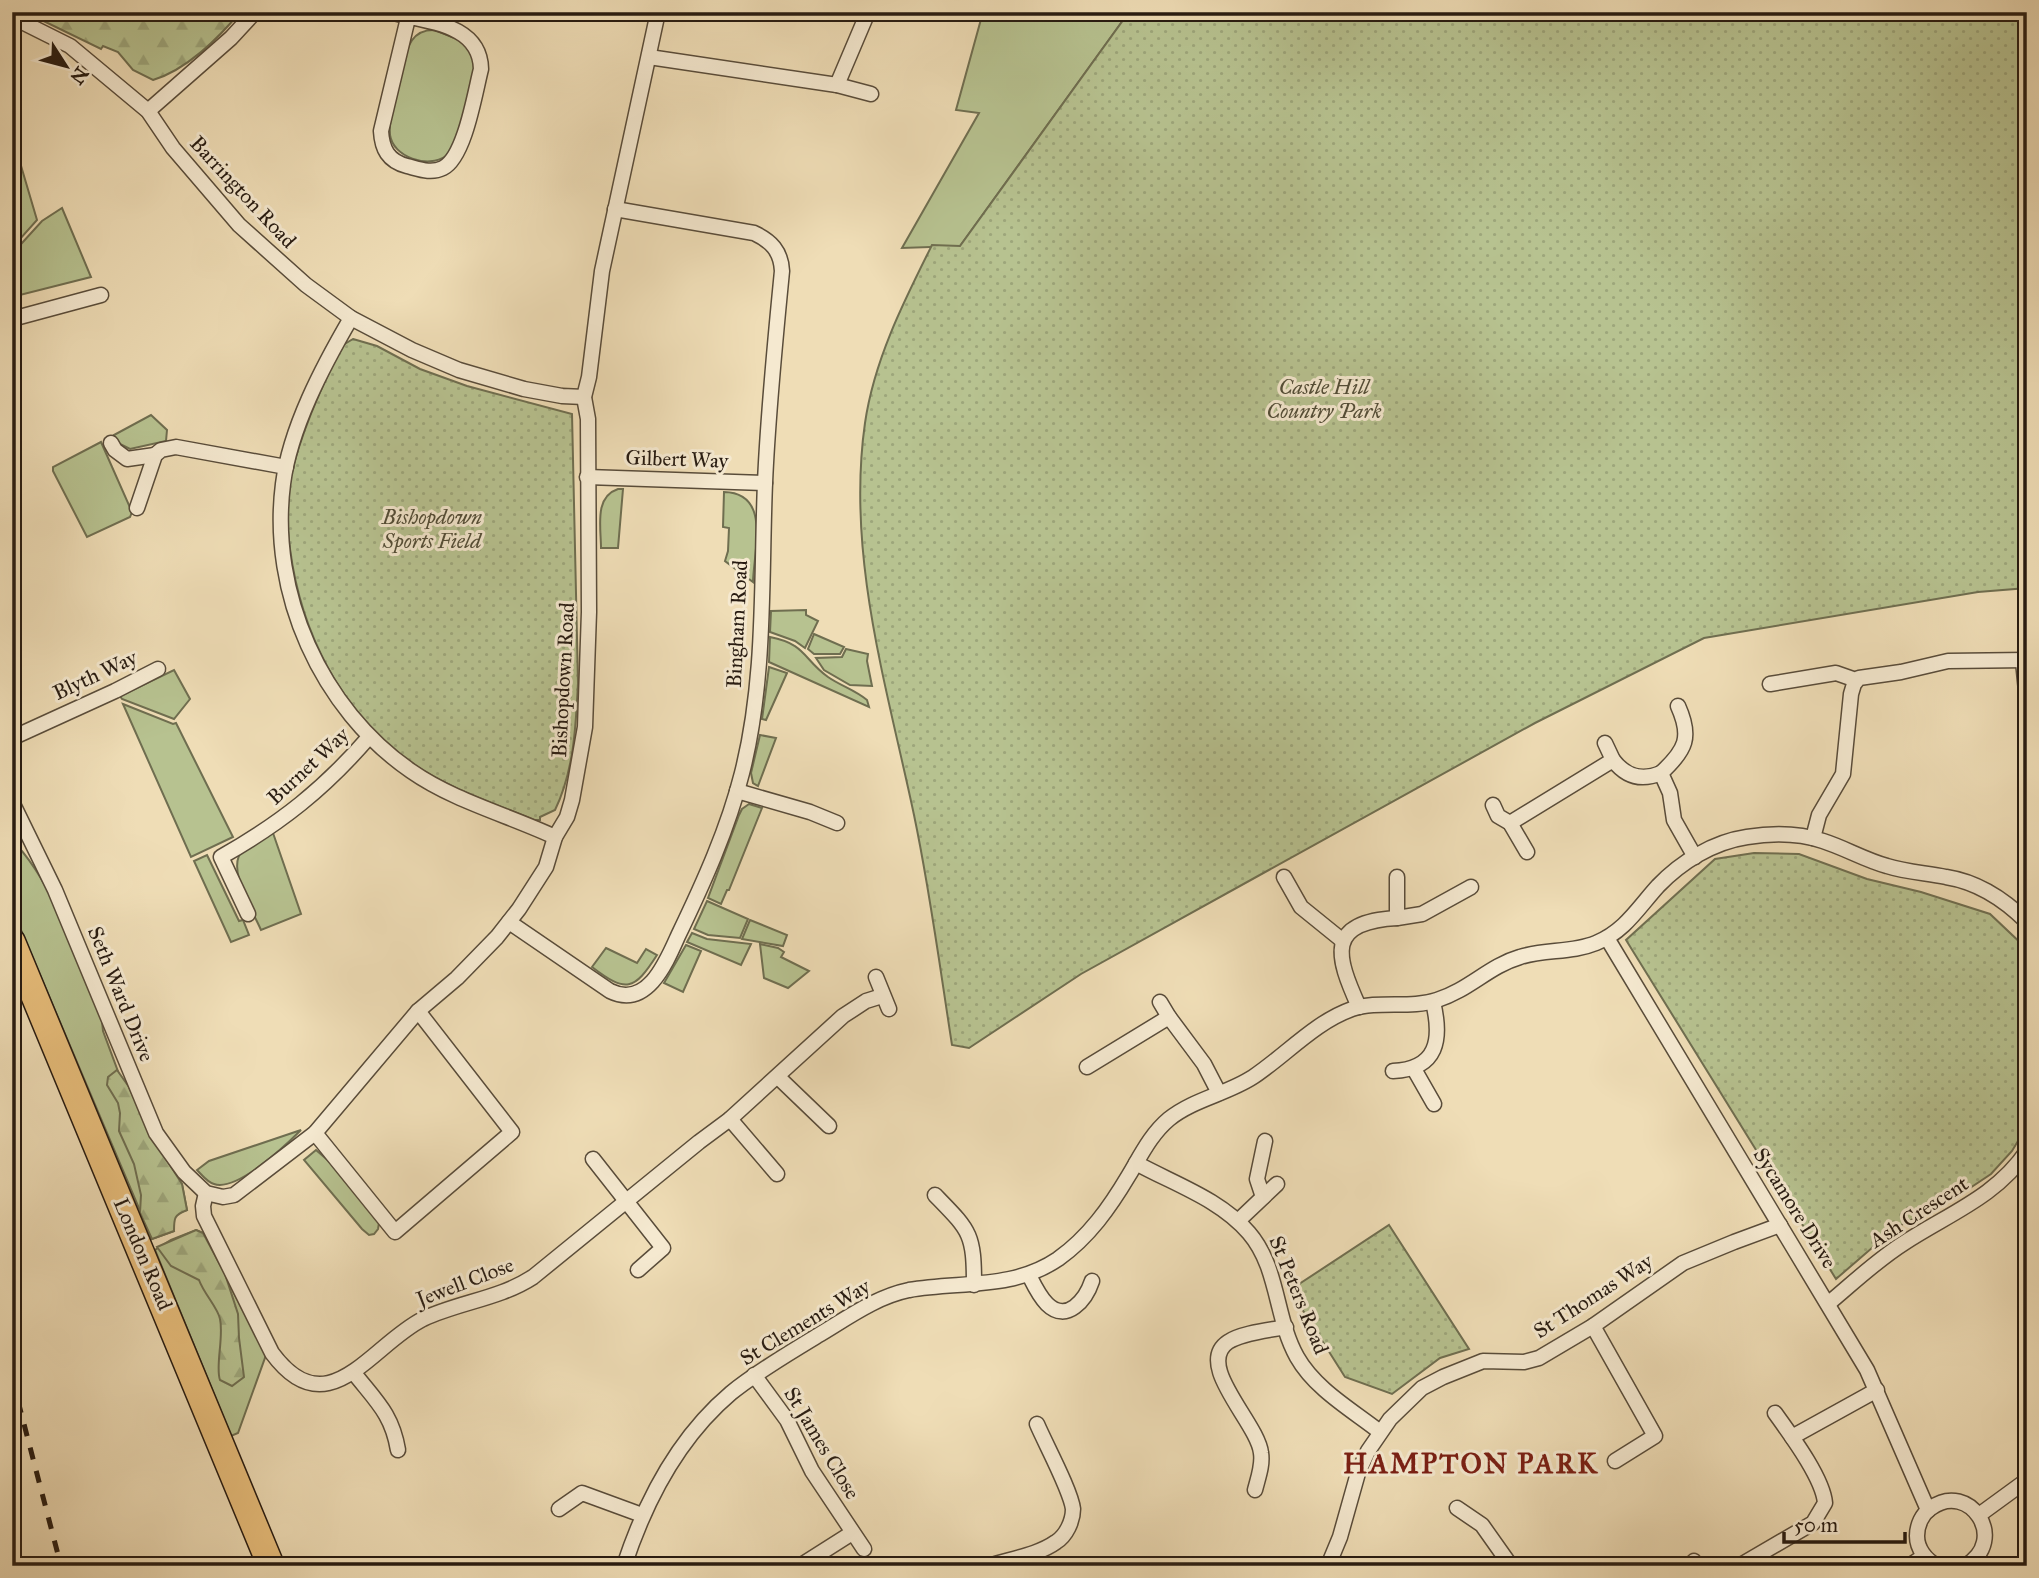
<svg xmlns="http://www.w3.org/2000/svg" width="2039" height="1578" font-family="'IM FELL Great Primer',serif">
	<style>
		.grass { fill: #b7c290; stroke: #6f6e50; stroke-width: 2 }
		.forest { fill: url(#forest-firs); stroke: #6f6e50; stroke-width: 2 }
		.park { fill: url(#park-dots); stroke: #6f6e50; stroke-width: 2 }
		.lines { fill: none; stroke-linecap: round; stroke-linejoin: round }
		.street-casing { stroke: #594c3a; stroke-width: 17 }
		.highway-casing { stroke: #271b11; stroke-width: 29 }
		.street { stroke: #f5e9d0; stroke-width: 14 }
		.highway { stroke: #e8be7b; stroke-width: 26 }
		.rail { stroke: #271b11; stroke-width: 5; stroke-dasharray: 12 12; stroke-linecap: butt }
		.labels { text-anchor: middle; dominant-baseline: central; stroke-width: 6; stroke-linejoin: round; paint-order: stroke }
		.street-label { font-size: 21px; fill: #271b11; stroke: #f5e9d0 }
		.park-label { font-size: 21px; font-style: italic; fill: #524d37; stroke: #f5e9d0 }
		.district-label { font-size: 28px; font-weight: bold; letter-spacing: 2px; fill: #7a1f14; stroke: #f5e9d0 }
	</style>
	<defs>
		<pattern id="forest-firs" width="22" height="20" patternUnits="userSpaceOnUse" patternTransform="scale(1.75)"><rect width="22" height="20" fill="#b7c290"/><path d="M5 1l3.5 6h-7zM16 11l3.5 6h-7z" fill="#9da67b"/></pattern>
		<pattern id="park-dots" width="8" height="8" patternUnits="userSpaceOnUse" patternTransform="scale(1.75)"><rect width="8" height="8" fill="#b7c290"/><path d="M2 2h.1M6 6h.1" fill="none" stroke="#9da67b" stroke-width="1.8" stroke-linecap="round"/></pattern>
	</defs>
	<rect width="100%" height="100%" fill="#efddb6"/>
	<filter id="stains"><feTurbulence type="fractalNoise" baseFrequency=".00286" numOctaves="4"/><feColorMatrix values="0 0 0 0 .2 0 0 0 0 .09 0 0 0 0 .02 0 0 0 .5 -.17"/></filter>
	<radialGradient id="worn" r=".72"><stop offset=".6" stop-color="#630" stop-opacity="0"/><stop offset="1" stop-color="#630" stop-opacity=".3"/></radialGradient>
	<g class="grass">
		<path d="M983,12h146l-169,234 -58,2 77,-135 -23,-3z"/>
		<path d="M435,30l34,14c2,8 7,18 7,26 0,15 -19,77 -30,86 -18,13 -53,1 -56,-21 -2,-20 9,-50 13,-70 4,-18 9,-36 32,-35z"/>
		<path d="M19,159l18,61 -25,28v-88z"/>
		<path d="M62,208l29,69 -79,20v-43l30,-33z"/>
		<path d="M151,415l16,15 -1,11 -36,8 -12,-6 -4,-8z"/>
		<path d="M101,442l31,70 -2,5 -43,20 -34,-66v-4z"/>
		<path d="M618,489h5l-5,59h-17c0,-21 -7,-51 17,-59z"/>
		<path d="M724,492c47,1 30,57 29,90l-28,-21 3,-10 1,-23 -6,-1z"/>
		<path d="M806,610v5l12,6 -13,27 -10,-7 -25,-9 1,-21z"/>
		<path d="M814,634l30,13 -4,7h-26l-6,-5z"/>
		<path d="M770,637c36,7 33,22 58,40 13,9 27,13 39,23l2,7 -100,-45z"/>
		<path d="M846,649l22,5 -1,7 5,25 -22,-1 -26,-15 -8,-12 26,-1z"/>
		<path d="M769,667l18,6 -21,47 -4,-1z"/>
		<path d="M174,670l16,29 -16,20 -52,-20 -2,-3z"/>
		<path d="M123,704l50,20 3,-1 57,114 -42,20z"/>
		<path d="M760,735l16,3 -18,48 -5,-3 -2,-10z"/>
		<path d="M749,804l13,4 -33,82h-2l-6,14 -13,-6 31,-83 3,-6z"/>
		<path d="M273,833l28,81 -40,16c-8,-19 -37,-64 -17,-81 8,-7 20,-11 29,-16z"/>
		<path d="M12,840c40,40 67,118 89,171l2,20 16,43 10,13 22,48 31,49 5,26 -17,6 4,15 -22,8 -140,-330z"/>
		<path d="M207,855l32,66 4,-1 6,15 -18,7 -37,-81z"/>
		<path d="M707,901l41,18 -8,19 -32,-3 -14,-6z"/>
		<path d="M750,920l37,15 -4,11 -41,-7z"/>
		<path d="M692,933l15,6 44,5 -10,21 -54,-23z"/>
		<path d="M760,944l18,4 6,4 -3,5 28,14 -21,17 -24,-10z"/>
		<path d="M686,945l15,6 -18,41 -19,-9z"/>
		<path d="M606,948l31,15 9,-14 11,6c-23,36 -31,38 -65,12z"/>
		<path d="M301,1130c-15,15 -64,62 -87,54 -7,-2 -12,-9 -17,-14l12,-9z"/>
		<path d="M316,1150l15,13 48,60 -1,6 -4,5 -5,1 -7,-6 -58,-69z"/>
		<path d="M196,1230l7,3 63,122 -28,78 -7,3 -76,-186 16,-10z"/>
	</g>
	<g class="forest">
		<path d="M25,12h215c-22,27 -54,58 -87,68l-20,-10 -15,-18 -15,-6 -2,3z"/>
		<path d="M117,1070l12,17 22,48 31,49 5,26c-13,5 -13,8 -13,21l-22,8 -12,-26 1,-18 -7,-31 -15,-33 1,-18 -2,-10 -11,-18 1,-8z"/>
		<path d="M196,1230l7,3 22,41 13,40 1,24 5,39 -12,9 -12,-6c-5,-13 4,-43 0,-61 -2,-11 -16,-25 -21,-39l-28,-14 -14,-19z"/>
	</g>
	<g class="park">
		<path d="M1129,12h898v576l-49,4 -274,46 -169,85 -277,153 -177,98 -112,74 -17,-3c-12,-77 -22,-154 -38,-230 -27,-128 -68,-260 -49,-392 9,-63 39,-122 67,-178l28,1z"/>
		<path d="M353,339l24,7 43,23 47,17 105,28 6,269c-2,42 -4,88 -23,127l-15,7v3h-6c-42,-18 -88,-32 -125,-59 -69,-51 -108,-128 -119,-212 -3,-22 -4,-47 0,-69 10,-45 29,-87 49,-129l4,-6z"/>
		<path d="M1754,853l45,1 68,25 54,13 69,22 37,35v177l-15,25 -21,23 -36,24 -60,30 -59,51 -210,-339 89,-81z"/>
		<path d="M1389,1225l80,124 -29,9 -48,36 -47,-17 -55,-87z"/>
	</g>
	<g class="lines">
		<g class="street-casing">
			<g id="street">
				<path d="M390,12c35,10 90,11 91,57 -6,23 -16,88 -38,99 -12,6 -24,1 -36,-2 -19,-5 -25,-17 -26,-35l27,-113"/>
				<path d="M12,17l58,29 78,65 25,37 66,77 67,60 45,33 61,32 47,20 65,19 38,7 22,1"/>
				<path d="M649,57l188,28 34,9"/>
				<path d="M837,85l31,-73"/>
				<path d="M148,111l83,-73 24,-26"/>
				<path d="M351,318c-28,48 -61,110 -68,166 -14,109 38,225 128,287 43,30 97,44 144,66"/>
				<path d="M12,319l89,-24"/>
				<path d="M111,443l4,7 12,9 28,-4"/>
				<path d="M587,477l178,6"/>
				<path d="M137,508l18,-53 6,-5 15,-3 110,20"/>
				<path d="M2023,661l4,40"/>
				<path d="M1770,684l66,-11 20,7"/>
				<path d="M1678,706c14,31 8,44 -17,67l9,20 4,27 21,37"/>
				<path d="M12,738l103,-47 43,-22"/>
				<path d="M1605,743l8,17"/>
				<path d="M737,791l73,21 27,11"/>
				<path d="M12,802l43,88 101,243 28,39 22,21 17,4 11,-2 81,-62 103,-122 39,-33 40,-41 22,-28 27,-42 9,-30 12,-20 5,-17 13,-73 4,-115 -1,-193 -4,-22 5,-20 13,-106 56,-259"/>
				<path d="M1493,805l5,11 12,7 17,29"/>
				<path d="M1510,823l103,-63c13,17 29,21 48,13"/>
				<path d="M1813,838l6,-23 24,-41 8,-80 3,-10 5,-6 42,-6 47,-11 79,-1"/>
				<path d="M1284,877l17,30 42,34"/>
				<path d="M248,914l-27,-57c60,-34 103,-68 148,-120"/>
				<path d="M1397,918l25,-4 49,-27"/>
				<path d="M509,922l101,69c37,18 56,-28 68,-55 25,-52 50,-107 64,-163 24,-94 19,-194 23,-290 3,-71 10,-141 17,-212 -1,-20 -11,-30 -28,-38l-139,-24"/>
				<path d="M1607,938l260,432 61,140"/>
				<path d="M876,977l13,32"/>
				<path d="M1160,1002l9,15"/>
				<path d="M1359,1007c-23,-51 -34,-85 38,-89v-41"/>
				<path d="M1087,1067l82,-50 35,47 15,29"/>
				<path d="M1414,1069l20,35"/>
				<path d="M1393,1071c45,-2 49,-32 40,-69"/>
				<path d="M778,1077l51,49"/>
				<path d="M730,1119l47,55"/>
				<path d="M315,1133l80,99 117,-100 -94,-121"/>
				<path d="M593,1159l70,89 -25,22"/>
				<path d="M1136,1163c38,21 84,36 113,70 30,35 26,85 48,124 18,32 55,53 83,75"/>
				<path d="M206,1193l-3,13 1,10 68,137c56,76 99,-8 151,-34 36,-17 76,-20 110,-42l166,-135 31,-23 113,-103 23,-15 16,-5"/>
				<path d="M935,1195c35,36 39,38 39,90"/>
				<path d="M1263,1197l-6,-18 8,-38"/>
				<path d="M1238,1221l39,-37"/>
				<path d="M1029,1275c5,10 10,21 18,29 20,20 39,-5 45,-23"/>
				<path d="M1829,1303c24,-20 48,-43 75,-60 44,-29 92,-46 123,-92"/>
				<path d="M1593,1326l62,110 -40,25"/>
				<path d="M354,1373c22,28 38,41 44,77"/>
				<path d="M754,1375l33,45 25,51 52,78"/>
				<path d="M1792,1437l85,-47"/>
				<path d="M1255,1490c3,-12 8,-25 6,-37 -3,-30 -67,-88 -33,-111 13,-9 42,-12 58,-15"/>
				<path d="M1457,1508l25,17 29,41"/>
				<path d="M559,1509l23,-16 60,22"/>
				<path d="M1979,1515l48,-35"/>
				<path d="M1694,1561l3,5"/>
				<path d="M624,1566c21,-64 55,-129 107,-173 27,-22 57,-39 86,-57 29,-17 58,-39 92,-46 52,-9 103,0 149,-31 31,-22 52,-52 71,-84 12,-20 22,-41 40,-56 25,-20 58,-25 84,-42 33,-22 62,-55 99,-68 27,-9 58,0 85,-9 32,-10 52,-34 83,-43 25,-8 52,-4 76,-14 29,-12 42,-35 62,-57 23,-24 55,-44 89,-49 24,-4 52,-4 76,4 22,7 42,19 64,25 19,6 39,7 59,11 32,5 58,22 81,45"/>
				<path d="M800,1566l52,-33"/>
				<path d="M989,1566c21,-7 49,-11 67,-24 10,-6 17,-21 17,-33 -2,-18 -28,-66 -36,-85"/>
				<path d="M1328,1566l12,-29 18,-64 10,-22 22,-32 32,-31 21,-11 40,-16 41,1 15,-4 54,-32 90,-63 51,-21 46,-17"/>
				<path d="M1739,1566l74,-43 12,-20c-2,-25 -35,-69 -50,-90"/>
				<path d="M1909,1566l15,-10"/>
				<path d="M1937,1566c-11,-6 -20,-17 -20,-30 0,-11 5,-22 14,-28 38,-28 79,32 34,58"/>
			</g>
		</g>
		<g class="highway-casing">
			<path id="highway" d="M12,942l259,624"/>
		</g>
		<use href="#street" class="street"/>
		<use href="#highway" class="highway"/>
		<path class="rail" d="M12,1378l49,188"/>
	</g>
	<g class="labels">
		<g class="street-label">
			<text transform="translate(243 192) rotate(47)">Barrington Road</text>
			<text transform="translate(677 459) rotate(2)">Gilbert Way</text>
			<text transform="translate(737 624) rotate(-87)">Bingham Road</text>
			<text transform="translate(95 675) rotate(-25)">Blyth Way</text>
			<text transform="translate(563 680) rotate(-87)">Bishopdown Road</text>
			<text transform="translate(308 766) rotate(-43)">Burnet Way</text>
			<text transform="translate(121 994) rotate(68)">Seth Ward Drive</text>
			<text transform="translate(1795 1208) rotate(58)">Sycamore Drive</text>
			<text transform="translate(1919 1212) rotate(-33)">Ash Crescent</text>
			<text transform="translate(143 1254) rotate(67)">London Road</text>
			<text transform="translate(465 1282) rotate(-21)">Jewell Close</text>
			<text transform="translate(1299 1295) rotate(68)">St Peters Road</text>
			<text transform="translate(1593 1296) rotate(-33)">St Thomas Way</text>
			<text transform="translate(805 1322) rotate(-31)">St Clements Way</text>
			<text transform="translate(822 1443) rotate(59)">St James Close</text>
		</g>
		<g class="park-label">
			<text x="1324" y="387">Castle Hill<tspan x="1324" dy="24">Country Park</tspan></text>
			<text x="432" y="517">Bishopdown<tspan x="432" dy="24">Sports Field</tspan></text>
		</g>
		<g class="district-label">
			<text x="1471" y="1463">HAMPTON PARK</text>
		</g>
	</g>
	<rect width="2039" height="1578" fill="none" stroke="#efddb6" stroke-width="42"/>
	<rect x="14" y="14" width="2011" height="1550" fill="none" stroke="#271b11" stroke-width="3.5"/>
	<rect x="21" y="21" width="1997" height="1536" fill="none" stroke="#271b11" stroke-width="2"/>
	<g transform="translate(66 66) rotate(126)" stroke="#f5e9d0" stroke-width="5" paint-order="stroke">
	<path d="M0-5L12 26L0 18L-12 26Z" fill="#271b11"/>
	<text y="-10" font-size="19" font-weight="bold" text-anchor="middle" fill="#271b11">N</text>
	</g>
	<path d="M1784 1532v10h121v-10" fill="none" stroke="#271b11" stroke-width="3.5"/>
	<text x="1794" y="1532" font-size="21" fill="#271b11" stroke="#f5e9d0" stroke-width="5" paint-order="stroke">50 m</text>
	<rect width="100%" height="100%" filter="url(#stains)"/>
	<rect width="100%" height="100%" fill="url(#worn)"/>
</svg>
